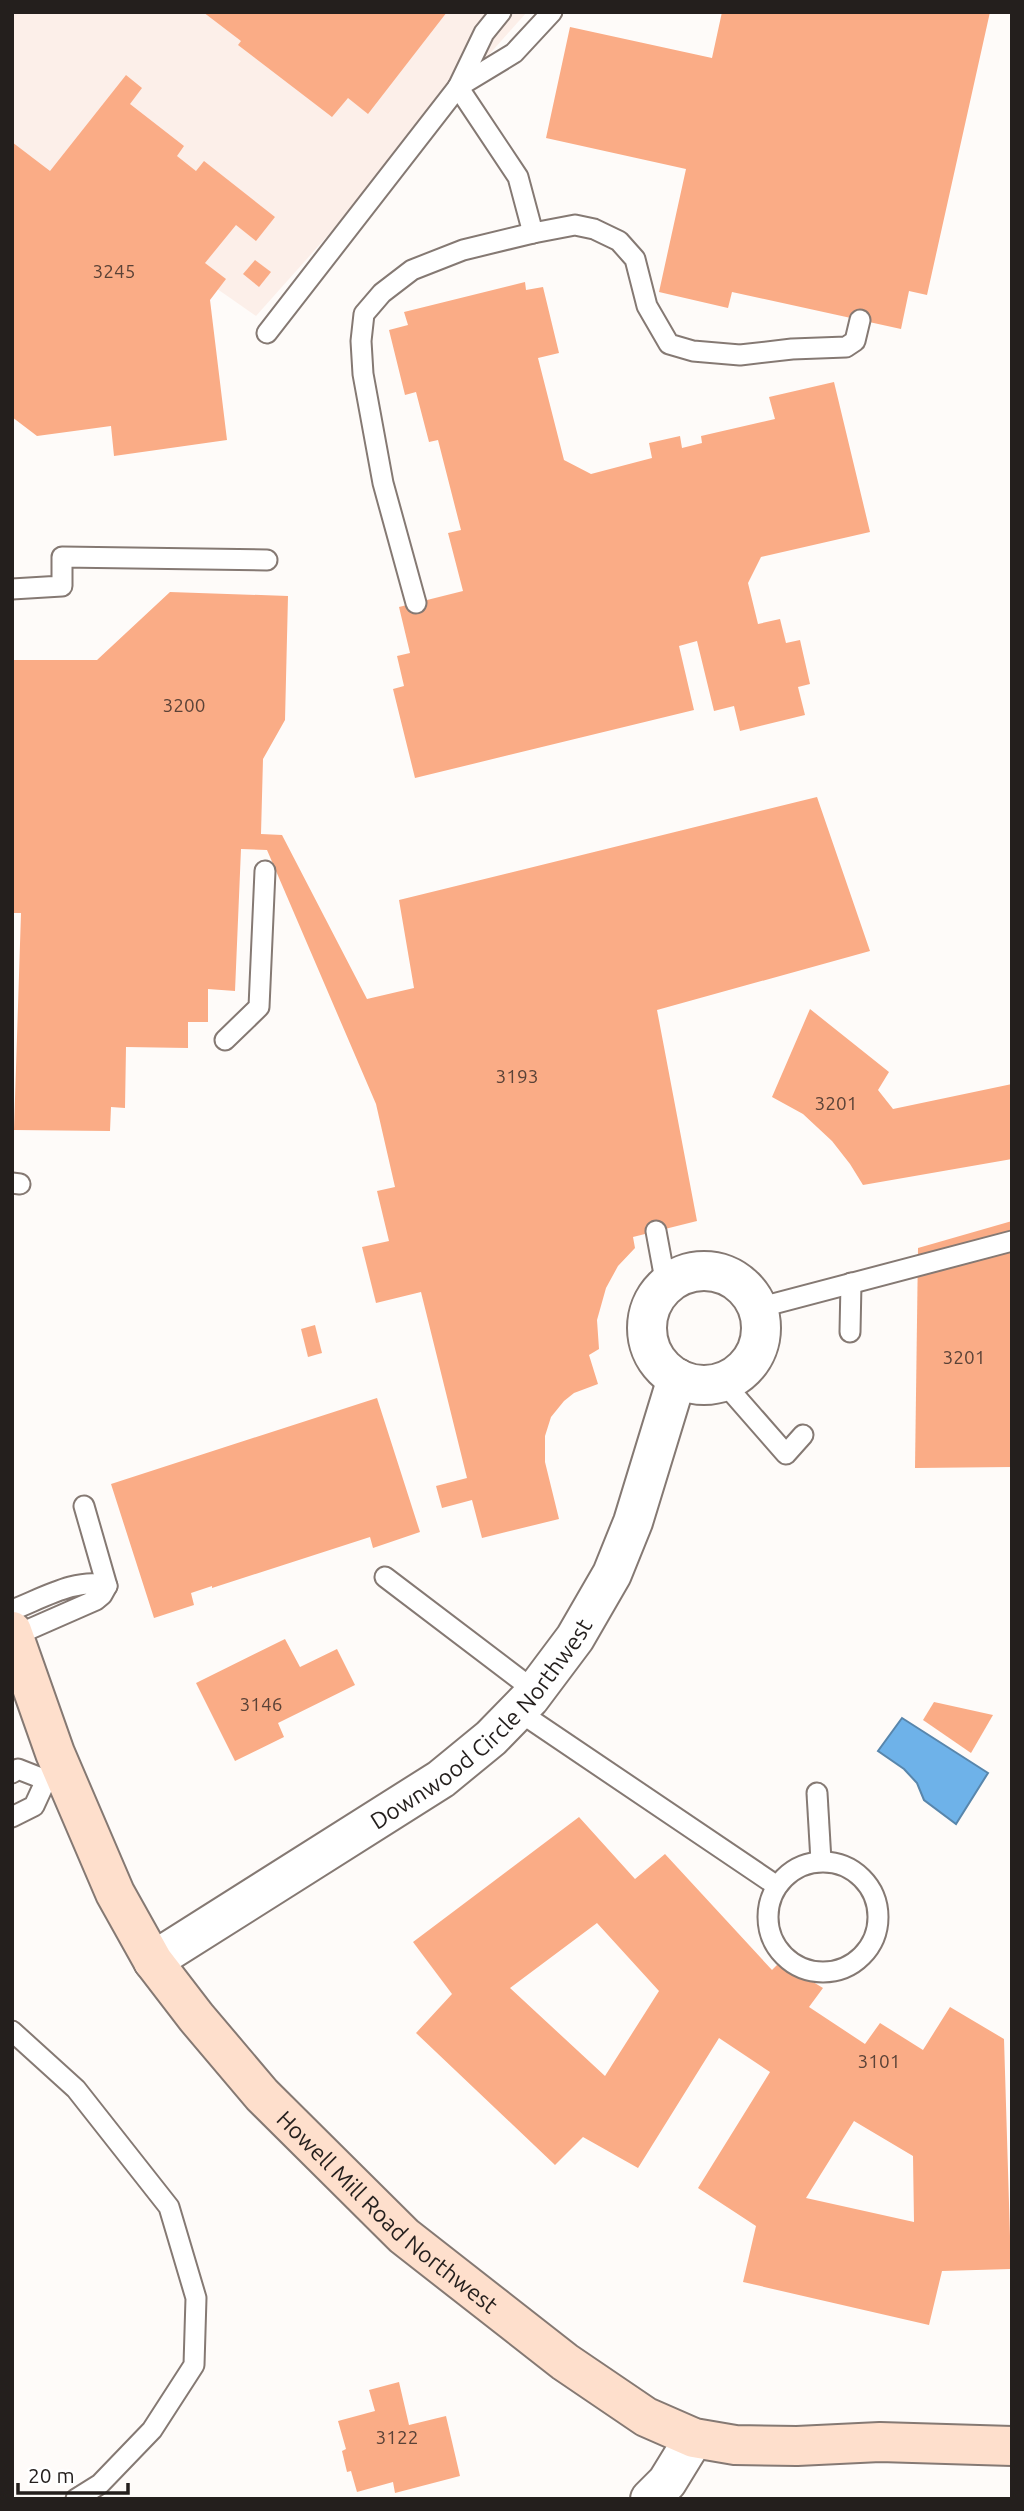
<svg xmlns="http://www.w3.org/2000/svg" width="1024" height="2511" font-family="Ubuntu,sans-serif">
	<style>
		.built { fill: #fcefe9 }
		.water { fill: #6eb2e9; stroke: #5886ac; stroke-width: 2 }
		.building { fill: #faac86; fill-rule: evenodd }
		.lines { fill: none; stroke-linecap: round; stroke-linejoin: round }
		.service-casing { stroke: #857973; stroke-width: 23 }
		.minor-casing { stroke: #857973; stroke-width: 42 }
		.secondary-casing { stroke: #857973; stroke-width: 42 }
		.service { stroke: #fff; stroke-width: 19 }
		.minor { stroke: #fff; stroke-width: 38 }
		.secondary { stroke: #fedfcc; stroke-width: 38 }
		.labels { text-anchor: middle; dominant-baseline: central; stroke-width: 7; stroke-linejoin: round; paint-order: stroke }
		.number-label { font-size: 19px; fill: #5a4237 }
		.street-label { font-size: 23px; fill: #241f1d; stroke: #fff }
	</style>
	<rect width="100%" height="100%" fill="#fefbf9"/>
	<path class="built" d="M12,12h515l-271,304 -244,-170z"/>
	<path class="water" d="M902,1718l86,55 -32,51 -32,-24 -7,-17 -13,-14 -26,-18z"/>
	<g class="building">
		<path d="M203,12h244l-79,102 -20,-16 -16,19 -94,-72 3,-4z"/>
		<path d="M722,12h268l-63,283 -18,-4 -8,38 -169,-37 -4,16 -69,-16 27,-123 -140,-31 24,-111 142,31z"/>
		<path d="M126,75l16,13 -12,16 54,42 -7,10 19,15 8,-10 71,56 -19,24 -20,-16 -31,38 21,16 -16,21 17,140 -113,16 -3,-30 -74,10 -25,-19v-275l38,29z"/>
		<path d="M255,260l16,12 -12,15 -16,-13z"/>
		<path d="M525,282l1,8 17,-3 16,66 -21,5 26,102 27,14 61,-16 -3,-15 31,-7 2,12 20,-5 -1,-7 74,-17 -6,-22 65,-15 36,150 -109,25 -13,26 10,41 22,-5 6,24 14,-3 10,44 -12,3 7,28 -65,16 -6,-25 -20,5 -17,-70 -18,5 15,64 -279,68 -22,-89 11,-3 -7,-30 13,-3 -11,-46 64,-16 -15,-58 13,-3 -23,-90 -9,2 -13,-50 -11,3 -16,-65 19,-5 -4,-13z"/>
		<path d="M170,592l118,4 -3,124 -22,39 -2,75 21,1 85,164 47,-11 -15,-88 418,-103 53,154 -213,59 40,211 -64,16 2,11 -17,18 -12,22 -9,32 2,29 -10,6 9,29 -24,9 -10,8 -13,16 -6,19v26l14,57 -77,19 -10,-38 -30,8 -6,-22 31,-8 -46,-186 -45,11 -14,-56 27,-6 -12,-50 18,-4 -19,-83 -109,-254 -26,-1 -6,142 -27,-2v33h-20v26l-62,-1 -1,61 -14,-1 -1,24 -96,-1 7,-217h-9v-253h85z"/>
		<path d="M810,1009l79,63 -11,18 15,19 119,-25v75l-149,26 -13,-21 -18,-23 -29,-27 -31,-17z"/>
		<path d="M1012,1221v246l-97,1 3,-220z"/>
		<path d="M315,1325l7,28 -14,4 -7,-28z"/>
		<path d="M377,1398l43,134 -47,16 -3,-11 -158,51v-2l-21,7 3,12 -40,13 -43,-134z"/>
		<path d="M285,1639l15,28 37,-18 18,36 -77,38 6,14 -49,24 -39,-78z"/>
		<path d="M934,1702l59,13 -22,38 -48,-33z"/>
		<path d="M579,1817l56,62 30,-25 107,116 8,-8 43,26 -14,19 56,37 15,-21 43,27 27,-43 54,32 7,230 -69,2 -13,54 -186,-43 13,-56 -58,-38 72,-116 -51,-34 -81,130 -55,-31 -28,28 -139,-132 36,-39 -39,-52zM597,1923l62,68 -54,85 -95,-88zM854,2121l59,35 1,66 -108,-24z"/>
		<path d="M399,2382l10,43 37,-9 14,60 -65,17 -2,-11 -36,10 -6,-21 -4,1 -5,-21 4,-2 -8,-28 37,-10 -6,-21z"/>
	</g>
	<g class="lines">
		<g class="service-casing">
			<g id="service">
				<path d="M458,87l60,90 15,56 42,-8 19,4 25,12 16,18 12,47 22,38 24,7 47,4 52,-6 54,-2 9,-6 5,-21"/>
				<path d="M458,87l56,-34 38,-41"/>
				<path d="M267,333l191,-246 26,-54 17,-21"/>
				<path d="M12,589l50,-3v-29l205,3"/>
				<path d="M416,603l-33,-120 -20,-109 -2,-33 3,-27 18,-21 30,-23 51,-20 70,-17"/>
				<path d="M225,1040l34,-33 6,-136"/>
				<path d="M12,1183l8,1"/>
				<path d="M656,1231l10,54"/>
				<path d="M758,1308l254,-67"/>
				<path d="M850,1332l1,-49"/>
				<path d="M723,1382l63,72 17,-19"/>
				<path d="M84,1506l23,80"/>
				<path d="M385,1577l150,114"/>
				<path d="M12,1610c27,-10 67,-34 95,-24l-5,9 -6,5 -82,36"/>
				<path d="M518,1711l259,175"/>
				<path d="M12,1773l6,-4 28,11"/>
				<path d="M817,1793l4,68"/>
				<path d="M12,1817l22,-11 12,-26 17,-8"/>
				<circle cx="823" cy="1917" r="55"/>
				<path d="M12,2031l64,58 93,118 27,91 -2,67 -42,65 -52,54 -24,15"/>
			</g>
		</g>
		<g class="minor-casing">
			<g id="minor">
				<circle cx="704" cy="1328" r="57"/>
				<path id="s1" d="M153,1961l288,-182 50,-41 39,-40 45,-60 37,-64 21,-52 44,-144"/>
				<path d="M650,2499l17,-17 27,-44"/>
			</g>
		</g>
		<g class="secondary-casing">
			<g id="secondary">
				<path id="s2" d="M12,1631l43,122 60,140 38,68 43,56 66,78 142,141 161,126 81,55 48,21 41,7 62,1 83,-4 132,4"/>
			</g>
		</g>
		<use href="#service" class="service"/>
		<use href="#minor" class="minor"/>
		<use href="#secondary" class="secondary"/>
	</g>
	<g class="labels">
		<g class="number-label">
			<text x="114" y="271">3245</text>
			<text x="184" y="705">3200</text>
			<text x="517" y="1076">3193</text>
			<text x="836" y="1103">3201</text>
			<text x="964" y="1357">3201</text>
			<text x="261" y="1704">3146</text>
			<text x="879" y="2061">3101</text>
			<text x="397" y="2437">3122</text>
		</g>
		<g class="street-label">
			<text stroke="none"><textPath href="#s1" startOffset="408">Downwood Circle Northwest</textPath></text>
			<text stroke="none"><textPath href="#s2" startOffset="704">Howell Mill Road Northwest</textPath></text>
		</g>
	</g>
	<rect width="1024" height="2511" fill="none" stroke="#241f1d" stroke-width="28"/>
	<path d="M18 2483v10h110v-10" fill="none" stroke="#241f1d" stroke-width="3.5"/>
	<text x="28" y="2483" font-size="21" fill="#241f1d" stroke="#ffffff" stroke-width="5" paint-order="stroke">20 m</text>
</svg>
